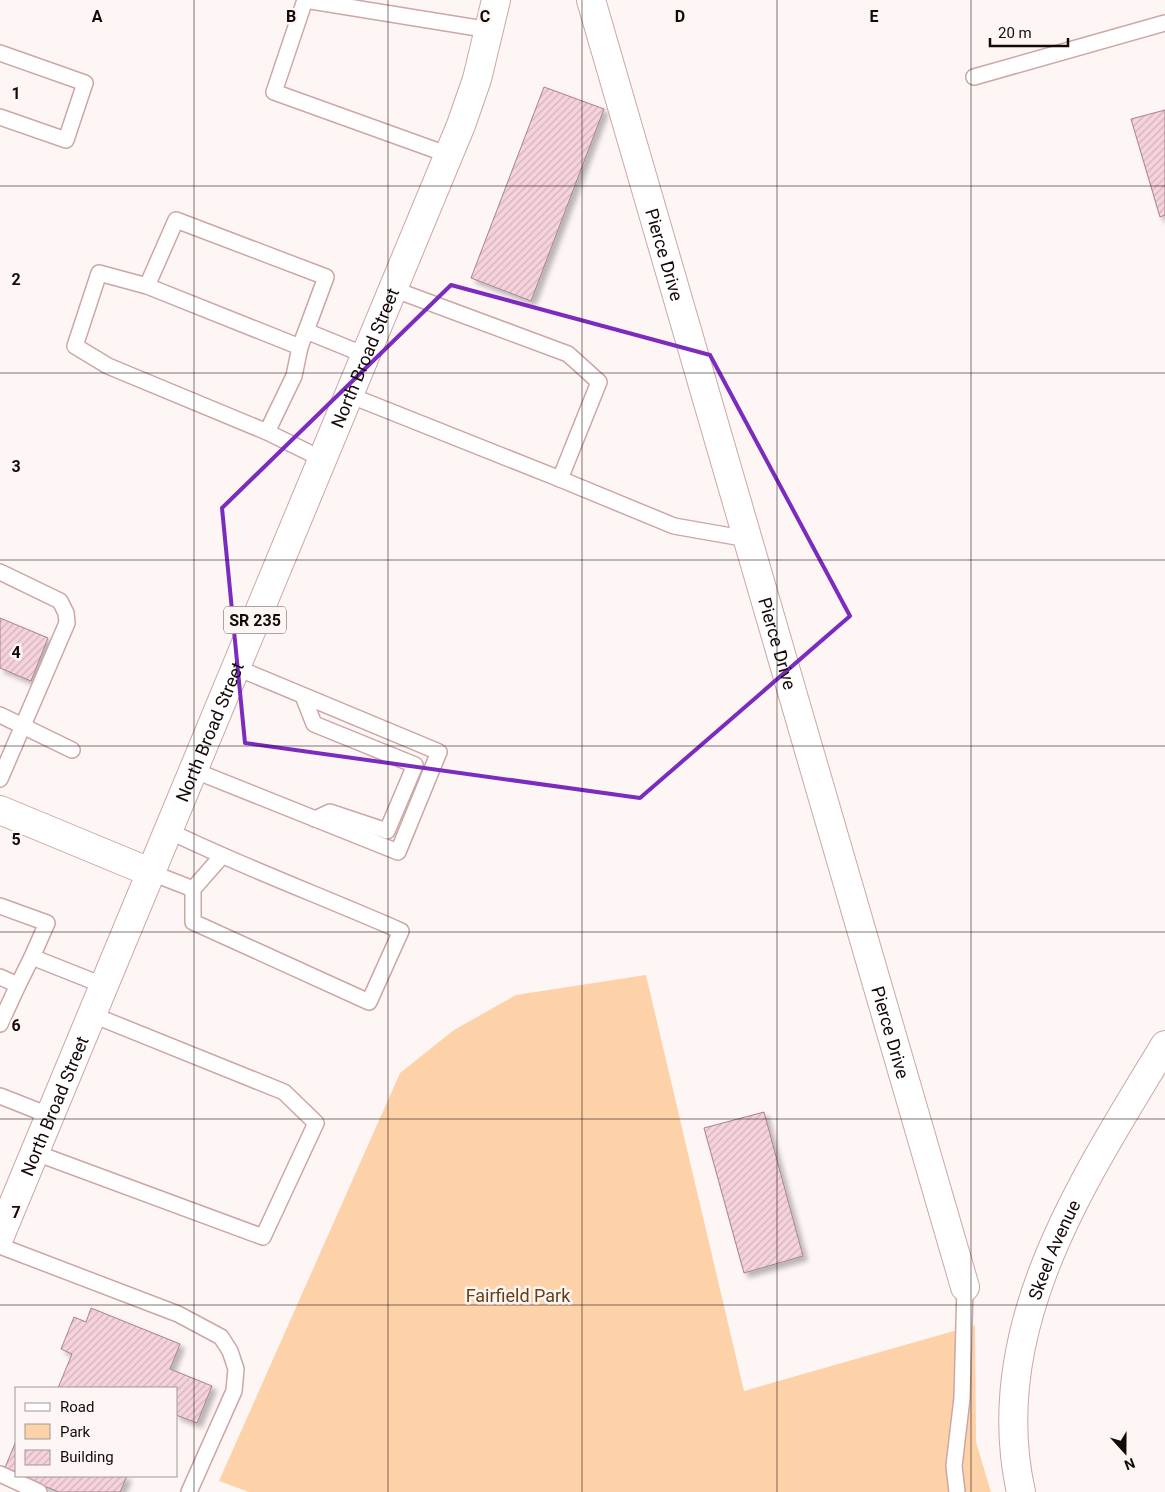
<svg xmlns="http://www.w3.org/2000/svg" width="1165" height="1492" font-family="Roboto,sans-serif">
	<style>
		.park { fill: #fed2a9 }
		.building { fill: url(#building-hatch); stroke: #a5838d; filter: url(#shadow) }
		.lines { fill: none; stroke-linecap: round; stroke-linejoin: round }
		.service-casing { stroke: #cca7a5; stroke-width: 18 }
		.minor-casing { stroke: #cca7a5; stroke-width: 30 }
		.tertiary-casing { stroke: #cca7a5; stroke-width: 30 }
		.primary-casing { stroke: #cca7a5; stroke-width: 30 }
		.service { stroke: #fff; stroke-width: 15 }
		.minor { stroke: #fff; stroke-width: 28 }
		.tertiary { stroke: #fff; stroke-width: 28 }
		.primary { stroke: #fff; stroke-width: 28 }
		.marked { fill: none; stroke: #7b2cbf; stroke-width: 4; stroke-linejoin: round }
		.grid { fill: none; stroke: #160a09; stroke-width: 1; stroke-opacity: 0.55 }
		.labels { text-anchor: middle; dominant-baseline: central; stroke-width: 5; stroke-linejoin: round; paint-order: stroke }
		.shield { fill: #fef5f5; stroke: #5c5050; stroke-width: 1 }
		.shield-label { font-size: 16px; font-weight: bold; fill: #160a09 }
		.street-label { font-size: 18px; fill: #160a09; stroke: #fef5f5 }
		.park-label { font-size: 18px; fill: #673f12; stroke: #fef5f5 }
		.grid-label { font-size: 16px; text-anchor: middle; font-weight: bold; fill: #160a09; stroke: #fef5f5; stroke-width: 5; stroke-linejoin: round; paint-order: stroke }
	</style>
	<defs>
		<pattern id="building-hatch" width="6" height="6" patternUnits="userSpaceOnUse" patternTransform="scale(1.25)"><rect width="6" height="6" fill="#f5d2dc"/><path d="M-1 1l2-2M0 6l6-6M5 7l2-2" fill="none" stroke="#d1b3bb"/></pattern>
		<filter id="shadow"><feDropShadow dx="4.5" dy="4.5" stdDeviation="2.5" flood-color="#0004"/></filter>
	</defs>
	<rect width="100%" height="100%" fill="#fef5f5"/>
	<path class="park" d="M646,975l98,416 231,-66 1,117 15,50h-742l-30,-11 181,-408 54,-43 62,-35z"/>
	<g class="building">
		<path d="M544,87l60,22 -73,192 -60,-23z"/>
		<path d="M1165,110v105l-5,2 -29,-98z"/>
		<path d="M0,618l48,20 -17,43 -31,-13z"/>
		<path d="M764,1112l39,144 -59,17 -40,-145z"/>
		<path d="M91,1308l89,36 -10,25 42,17 -15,37 -21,-8v-27h-118l14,-34 -11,-5 13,-32 12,5z"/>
		<path d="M16,1441v34l-12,-5z"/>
		<path d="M19,1476h108l-7,16h-61z"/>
	</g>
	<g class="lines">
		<g class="service-casing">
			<g id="service">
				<path d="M305,0l-31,92 175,63"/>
				<path d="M305,0l185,30"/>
				<path d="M0,53l85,30 -19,57 -66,-23"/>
				<path d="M974,77l191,-54"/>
				<path d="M147,286l-48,-13 -24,73 33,20 159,66 55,27"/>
				<path d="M306,331l20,-54 -150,-57 -29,66 153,61 6,-16 59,24"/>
				<path d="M349,395l211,84 39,-97 -31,-28 -175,-65"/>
				<path d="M267,432l27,-56 6,-29"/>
				<path d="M560,479l114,47 74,13"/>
				<path d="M0,572l60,29 6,12 1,10 -67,156"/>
				<path d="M303,696l11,28 101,41 -28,66 -57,-19 -15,7"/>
				<path d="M0,715l72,35"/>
				<path d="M193,770l205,82 41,-100 -204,-85"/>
				<path d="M169,831c76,37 155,66 232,100l-32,71 -176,-80v-33l28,-32"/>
				<path d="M152,873l41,16"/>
				<path d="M0,906l47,17 -15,34 73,29"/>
				<path d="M0,977l18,8 14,-28"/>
				<path d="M0,1024l18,-39"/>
				<path d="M0,1096l51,20"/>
				<path d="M36,1153l227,84 53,-114 -32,-31 -191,-77"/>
				<path d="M0,1246l178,68 43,23 9,14 6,18 -2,22 -45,101"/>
				<path d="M0,1474l39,18"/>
				<path d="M957,1492l-3,-26 8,-68 3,-111"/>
			</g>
		</g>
		<g class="minor-casing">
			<g id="minor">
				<path id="s1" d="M591,0l374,1287"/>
				<path d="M0,810l152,63"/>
			</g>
		</g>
		<g class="tertiary-casing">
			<g id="tertiary">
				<path id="s2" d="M1021,1492c-37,-164 63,-313 144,-447"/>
			</g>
		</g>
		<g class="primary-casing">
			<g id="primary">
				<path id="s3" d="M0,1236l461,-1111 16,-46 19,-79"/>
			</g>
		</g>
		<use href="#service" class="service"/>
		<use href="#minor" class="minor"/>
		<use href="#tertiary" class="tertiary"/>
		<use href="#primary" class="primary"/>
	</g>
	<path class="marked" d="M451,285l259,70 140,261 -210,182 -395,-55 -23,-235z"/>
	<path class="grid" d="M194,0v1492M388,0v1492M582,0v1492M777,0v1492M971,0v1492M0,186h1165M0,373h1165M0,560h1165M0,746h1165M0,932h1165M0,1119h1165M0,1305h1165"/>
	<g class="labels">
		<rect class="shield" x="224" y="606.5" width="62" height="27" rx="4"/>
		<g class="shield-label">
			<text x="255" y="620">SR 235</text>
		</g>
		<g class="street-label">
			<text stroke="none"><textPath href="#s1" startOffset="265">Pierce Drive</textPath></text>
			<text stroke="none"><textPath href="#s3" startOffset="951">North Broad Street</textPath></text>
			<text stroke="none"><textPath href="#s1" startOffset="670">Pierce Drive</textPath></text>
			<text stroke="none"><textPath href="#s3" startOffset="546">North Broad Street</textPath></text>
			<text stroke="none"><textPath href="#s1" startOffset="1075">Pierce Drive</textPath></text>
			<text stroke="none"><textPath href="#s3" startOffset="141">North Broad Street</textPath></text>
			<text stroke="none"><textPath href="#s2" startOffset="249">Skeel Avenue</textPath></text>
		</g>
		<g class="park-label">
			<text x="518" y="1295">Fairfield Park</text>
		</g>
	</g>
	<g class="grid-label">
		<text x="97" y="22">A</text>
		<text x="291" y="22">B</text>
		<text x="485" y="22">C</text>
		<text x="680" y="22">D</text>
		<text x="874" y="22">E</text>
		<text x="16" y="99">1</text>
		<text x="16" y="285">2</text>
		<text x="16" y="472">3</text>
		<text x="16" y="658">4</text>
		<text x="16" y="845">5</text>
		<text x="16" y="1031">6</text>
		<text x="16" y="1218">7</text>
	</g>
	<rect x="15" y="1387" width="162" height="90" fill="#fef5f5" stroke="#a19797"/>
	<rect x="25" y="1403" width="25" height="8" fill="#ffffff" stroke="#a19797"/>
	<text x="60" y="1412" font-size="15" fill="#160a09">Road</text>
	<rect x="25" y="1424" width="25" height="15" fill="#fed2a9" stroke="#a19797"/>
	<text x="60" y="1437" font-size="15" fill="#160a09">Park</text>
	<rect x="25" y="1450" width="25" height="15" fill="url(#building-hatch)" stroke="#a19797"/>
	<text x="60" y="1462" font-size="15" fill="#160a09">Building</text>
	<g transform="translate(1125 1452) rotate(159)" stroke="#fef5f5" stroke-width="4" paint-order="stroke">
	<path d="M0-4L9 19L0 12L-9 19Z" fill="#160a09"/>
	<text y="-8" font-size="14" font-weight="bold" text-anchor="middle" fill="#160a09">N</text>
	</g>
	<path d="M990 38v8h78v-8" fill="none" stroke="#160a09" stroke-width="2.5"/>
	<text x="998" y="38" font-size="15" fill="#160a09" stroke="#fef5f5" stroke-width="4" paint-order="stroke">20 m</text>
</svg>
